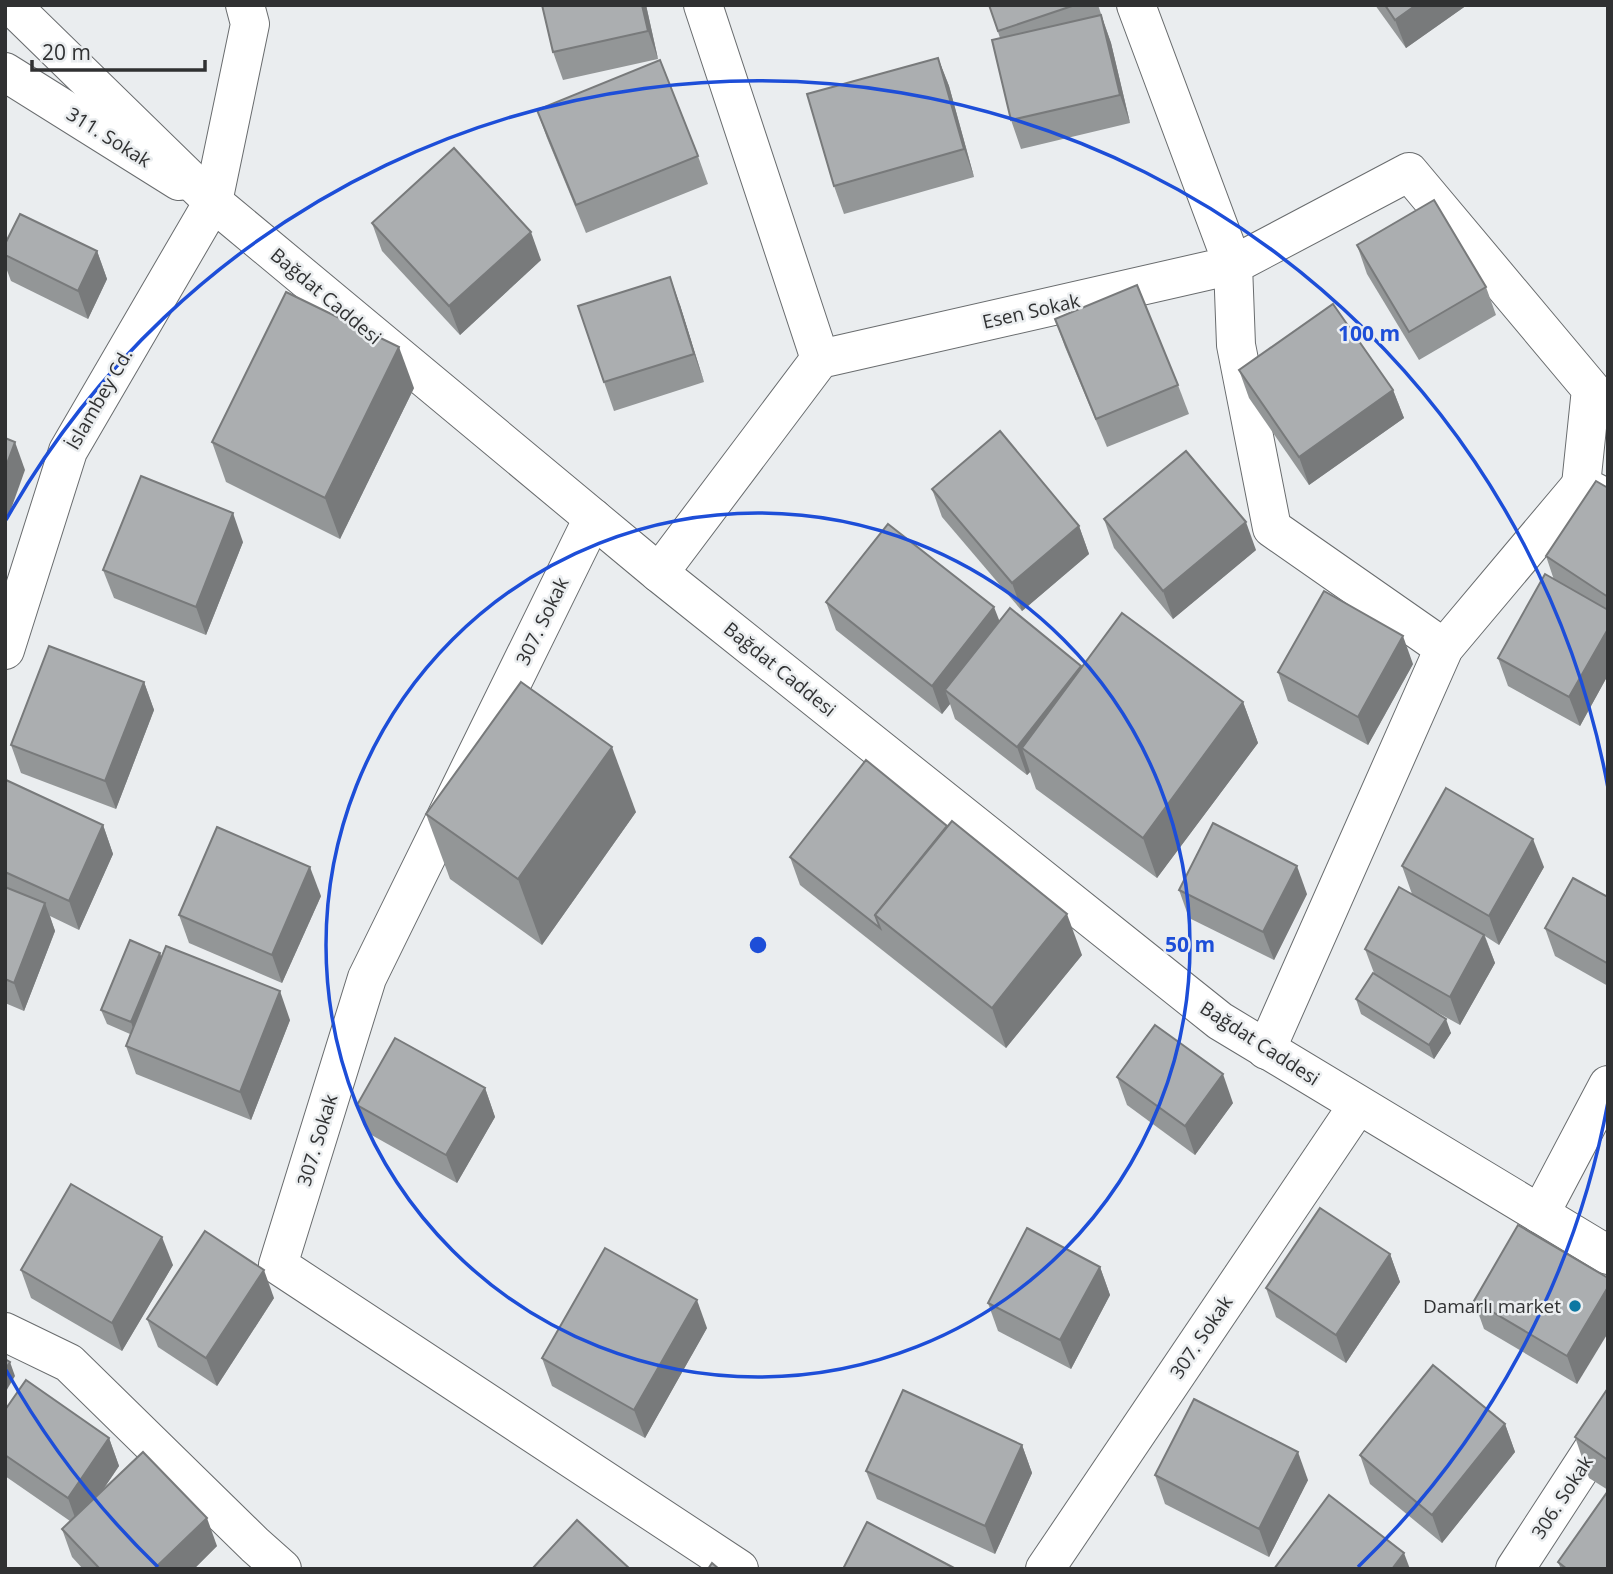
<svg xmlns="http://www.w3.org/2000/svg" width="1613" height="1574" font-family="'Open Sans',sans-serif">
	<style>
		.lines { fill: none; stroke-linecap: round; stroke-linejoin: round }
		.street-casing { stroke: #696c6e; stroke-width: 40 }
		.secondary-casing { stroke: #696c6e; stroke-width: 40 }
		.street { stroke: #fff; stroke-width: 38 }
		.secondary { stroke: #fff; stroke-width: 38 }
		.wall { fill: #939697 }
		.shaded-wall { fill: #787a7b }
		.building { fill: #abaeb0; stroke: #787a7b; stroke-width: 2 }
		.ring { fill: none; stroke: #1d4ed8; stroke-width: 3.5 }
		.poi-dot { fill: #0c78a2; stroke: #eaedef; stroke-width: 2.5 }
		.labels { text-anchor: middle; dominant-baseline: central; stroke-width: 5; stroke-linejoin: round; paint-order: stroke }
		.street-label { font-size: 19px; fill: #303132; stroke: #eaedef }
		.poi-label { font-size: 19px; fill: #303132; stroke: #eaedef; text-anchor: end }
		.centre { fill: #1d4ed8; stroke: #eaedef; stroke-width: 3.5 }
		.ring-label { font-size: 21px; text-anchor: middle; font-weight: bold; fill: #1d4ed8; stroke: #eaedef; stroke-width: 5; stroke-linejoin: round; paint-order: stroke }
	</style>
	<rect width="100%" height="100%" fill="#eaedef"/>
	<g class="lines">
		<g class="street-casing">
			<g id="street">
				<path d="M703,5l117,354"/>
				<path d="M5,72l174,109"/>
				<path d="M593,518l-226,460 -89,287 461,304"/>
				<path d="M659,573l161,-214 413,-94 -97,-260"/>
				<path d="M1444,648l-172,-120 -36,-183 -3,-80 176,-93 182,217 -10,96 27,14"/>
				<path d="M5,650l63,-199 145,-249 37,-178 -5,-19"/>
				<path d="M1266,1050l178,-402 137,-163"/>
				<path d="M1540,1214l68,-129"/>
				<path d="M5,1332l64,31 186,182 27,24"/>
				<path d="M1045,1569l313,-464"/>
				<path d="M1515,1569l93,-143"/>
			</g>
		</g>
		<g class="secondary-casing">
			<path id="secondary" d="M11,5l202,197 446,371 561,448 388,234"/>
		</g>
		<use href="#street" class="street"/>
		<use href="#secondary" class="secondary"/>
	</g>
	<g class="wall">
		<path d="M646,5l12,54 -95,21 -10,-28z"/>
		<path d="M989,5h109l13,38 19,80 -109,26 -10,-29 -11,-82z"/>
		<path d="M1375,5h92l-61,43z"/>
		<path d="M938,58l11,28 25,91 -130,37 -10,-28z"/>
		<path d="M537,110l161,46 10,28 -122,49 -39,-95z"/>
		<path d="M372,223l169,37 -81,75 -78,-84z"/>
		<path d="M5,244l92,7 10,28 -19,40 -77,-38 -6,-16z"/>
		<path d="M1357,245l129,42 10,28 -77,45 -52,-86z"/>
		<path d="M680,305l24,77 -90,29 -10,-29z"/>
		<path d="M1055,319l123,66 11,29 -82,33 -42,-100z"/>
		<path d="M1239,370l154,20 11,28 -95,67 -60,-87z"/>
		<path d="M414,388l-74,151 -114,-57 -14,-40z"/>
		<path d="M1608,488v187l-28,51 -72,-40 -10,-28 56,-78 -8,-24z"/>
		<path d="M932,489l147,37 10,28 -67,57 -80,-94z"/>
		<path d="M1104,519l152,31 -83,69 -59,-71z"/>
		<path d="M243,542l-37,93 -92,-37 -11,-28z"/>
		<path d="M826,602l173,19 83,46 161,35 15,41 -101,135 -121,-89 -6,-17 -3,3 -72,-56 -5,-15 -8,10 -106,-84z"/>
		<path d="M1413,664l-45,81 -80,-44 -10,-29z"/>
		<path d="M144,682l10,28 -38,99 -95,-36 -10,-28z"/>
		<path d="M6,780l97,45 10,29 -34,76 -29,-14 5,15 -31,80 -19,-8z"/>
		<path d="M636,812l-94,133 -92,-66 -24,-65z"/>
		<path d="M790,857l292,98 -76,93 -206,-163z"/>
		<path d="M1402,866l142,1 -45,78 -14,-9 10,27 -35,62 -36,-20 27,28 -17,26 -73,-45 -5,-15 18,-26 -9,-24 47,-55z"/>
		<path d="M1179,890l128,4 -33,66 -85,-42z"/>
		<path d="M321,896l-39,87 -93,-40 -10,-28z"/>
		<path d="M1608,897v89l-53,-30 -10,-28z"/>
		<path d="M161,957l129,63 -39,100 -115,-46 -10,-28 4,-12 -23,-10 -6,-14z"/>
		<path d="M1117,1077l116,26 -38,52 -68,-50z"/>
		<path d="M485,1088l10,29 -38,66 -89,-50 -11,-28z"/>
		<path d="M1390,1254l10,28 -54,81 -70,-46 -10,-29z"/>
		<path d="M173,1265l-51,86 -91,-53 -10,-28z"/>
		<path d="M1100,1267l10,28 -39,74 -73,-38 -10,-28z"/>
		<path d="M1608,1278l-31,106 -93,-55 -10,-28z"/>
		<path d="M274,1298l-57,88 -59,-39 -11,-28z"/>
		<path d="M707,1328l-62,110 -93,-52 -10,-28z"/>
		<path d="M1608,1388v102l-19,-12 -14,-41z"/>
		<path d="M5,1410l104,28 10,28 -16,24 114,56 -23,23h-111l-11,-12 -10,-28 8,-8 -65,-45z"/>
		<path d="M1505,1424l10,28 -73,91 -72,-59 -10,-29z"/>
		<path d="M1022,1445l10,28 -37,81 -118,-55 -11,-28z"/>
		<path d="M1155,1475l153,5 -39,77 -104,-53z"/>
		<path d="M1558,1562l50,7h-47z"/>
	</g>
	<g class="shaded-wall">
		<path d="M642,5h4l12,54 -10,-28z"/>
		<path d="M1416,5h51l-61,43 -11,-28z"/>
		<path d="M1101,15l10,28 19,80 -10,-28z"/>
		<path d="M938,58l11,28 25,91 -10,-28z"/>
		<path d="M531,232l10,28 -81,75 -11,-29z"/>
		<path d="M97,251l10,28 -19,40 -10,-28z"/>
		<path d="M670,277l10,28 24,77 -10,-28z"/>
		<path d="M399,347l15,41 -74,151 -15,-41z"/>
		<path d="M1393,390l11,28 -95,67 -10,-28z"/>
		<path d="M15,442l10,28 -20,56v-57z"/>
		<path d="M233,513l10,29 -37,93 -10,-28z"/>
		<path d="M1246,522l10,28 -83,69 -10,-28z"/>
		<path d="M1079,526l10,28 -67,57 -10,-28z"/>
		<path d="M994,607l11,28 -60,55 5,14 -8,10 -10,-28z"/>
		<path d="M1608,629v46l-28,51 -11,-29z"/>
		<path d="M1403,636l10,28 -45,81 -10,-28z"/>
		<path d="M1081,666l11,28 -70,54 8,24 -3,3 -10,-28z"/>
		<path d="M144,682l10,28 -38,99 -11,-28z"/>
		<path d="M1243,702l15,41 -101,135 -14,-40z"/>
		<path d="M612,747l24,65 -94,133 -24,-66z"/>
		<path d="M103,825l10,29 -34,76 -10,-29z"/>
		<path d="M1533,839l11,28 -45,78 -10,-29z"/>
		<path d="M1297,866l10,28 -33,66 -11,-28z"/>
		<path d="M310,867l11,29 -39,87 -10,-28z"/>
		<path d="M45,903l10,28 -31,80 -10,-28z"/>
		<path d="M1067,914l15,41 -76,93 -14,-40z"/>
		<path d="M1484,935l11,28 -35,62 -10,-28z"/>
		<path d="M160,953l5,15 -29,69 -5,-15z"/>
		<path d="M280,991l10,29 -39,100 -11,-28z"/>
		<path d="M1446,1019l5,14 -17,26 -5,-14z"/>
		<path d="M1223,1074l10,29 -38,52 -10,-29z"/>
		<path d="M485,1088l10,29 -38,66 -11,-28z"/>
		<path d="M162,1237l11,28 -51,86 -10,-28z"/>
		<path d="M1390,1254l10,28 -54,81 -10,-28z"/>
		<path d="M1100,1267l10,28 -39,74 -11,-29z"/>
		<path d="M264,1270l10,28 -57,88 -11,-28z"/>
		<path d="M1608,1287v46l-31,51 -10,-28z"/>
		<path d="M697,1300l10,28 -62,110 -11,-28z"/>
		<path d="M10,1362l5,14 -10,17v-23z"/>
		<path d="M1505,1424l10,28 -73,91 -10,-28z"/>
		<path d="M109,1438l10,28 -41,60 -10,-28z"/>
		<path d="M1022,1445l10,28 -37,81 -10,-28z"/>
		<path d="M1298,1452l10,28 -39,77 -10,-28z"/>
		<path d="M207,1518l10,28 -23,23h-40z"/>
		<path d="M1404,1553l6,16h-18z"/>
	</g>
	<g class="building">
		<path d="M542,5h100l6,26 -95,21z"/>
		<path d="M989,5h86l-77,26z"/>
		<path d="M1385,5h31l-21,15z"/>
		<path d="M1101,15l19,80 -109,25 -19,-80z"/>
		<path d="M938,58l26,91 -130,37 -27,-92z"/>
		<path d="M660,60l38,96 -122,49 -39,-95z"/>
		<path d="M454,148l77,84 -82,74 -77,-83z"/>
		<path d="M1434,200l52,87 -77,45 -52,-87z"/>
		<path d="M20,214l77,37 -19,40 -73,-36v-11z"/>
		<path d="M670,277l24,77 -90,28 -26,-76z"/>
		<path d="M1137,285l41,100 -82,34 -41,-100z"/>
		<path d="M286,292l113,55 -74,151 -113,-56z"/>
		<path d="M1333,304l60,86 -94,67 -60,-87z"/>
		<path d="M1000,431l79,95 -67,57 -80,-94z"/>
		<path d="M5,438l10,4 -10,27z"/>
		<path d="M1186,451l60,71 -83,69 -59,-72z"/>
		<path d="M141,476l92,37 -37,94 -93,-37z"/>
		<path d="M1596,481l12,7v109l-62,-41z"/>
		<path d="M888,524l106,83 -62,79 -106,-84z"/>
		<path d="M1545,574l63,36v19l-39,68 -71,-39z"/>
		<path d="M1324,591l79,45 -45,81 -80,-45z"/>
		<path d="M1010,608l71,58 -64,81 -72,-57z"/>
		<path d="M1122,613l121,89 -100,136 -121,-90z"/>
		<path d="M49,646l95,36 -39,99 -94,-36z"/>
		<path d="M521,682l91,65 -94,132 -92,-65z"/>
		<path d="M866,760l81,66 -72,89 5,13 -90,-71z"/>
		<path d="M6,780l97,45 -34,76 -64,-29z"/>
		<path d="M1446,788l87,51 -44,77 -87,-50z"/>
		<path d="M952,821l115,93 -75,94 -117,-93z"/>
		<path d="M1213,823l84,43 -34,66 -84,-42z"/>
		<path d="M217,827l93,40 -38,88 -93,-40z"/>
		<path d="M1573,878l35,19 -1,66 -62,-35z"/>
		<path d="M5,887l40,16 -31,80 -9,-4z"/>
		<path d="M1399,887l85,48 -34,62 -85,-48z"/>
		<path d="M130,940l30,13 -29,69 -30,-12z"/>
		<path d="M166,946l114,45 -40,101 -114,-46z"/>
		<path d="M1373,973l73,46 -17,26 -73,-46z"/>
		<path d="M1155,1025l68,49 -38,52 -68,-49z"/>
		<path d="M395,1038l90,50 -39,67 -89,-50z"/>
		<path d="M71,1184l91,53 -50,86 -91,-53z"/>
		<path d="M1320,1208l70,46 -54,81 -70,-47z"/>
		<path d="M1518,1225l90,53v9l-41,69 -93,-55z"/>
		<path d="M1027,1228l73,39 -40,73 -72,-37z"/>
		<path d="M205,1231l59,39 -58,88 -59,-39z"/>
		<path d="M605,1248l92,52 -63,110 -92,-52z"/>
		<path d="M5,1359l5,3 -5,8z"/>
		<path d="M1433,1365l72,59 -73,91 -72,-60z"/>
		<path d="M26,1380l83,58 -41,60 -63,-43v-45z"/>
		<path d="M1608,1388v72l-33,-23z"/>
		<path d="M903,1390l119,55 -37,81 -119,-55z"/>
		<path d="M1194,1399l104,53 -39,77 -104,-54z"/>
		<path d="M143,1452l64,66 -53,51h-54l-38,-40z"/>
		<path d="M1608,1491v78h-41l-9,-7z"/>
		<path d="M1329,1495l75,58 -12,16h-118z"/>
		<path d="M577,1520l53,49h-98z"/>
		<path d="M867,1522l89,47h-113z"/>
		<path d="M712,1563l7,6h-11z"/>
	</g>
	<g class="ring">
		<circle cx="758" cy="945" r="432"/>
		<path d="M1608 1102A864 864 0 0 1 1358 1567M158 1567A864 864 0 0 1 6 1370M6 520A864 864 0 0 1 1608 788"/>
	</g>
	<circle class="poi-dot" cx="1575" cy="1306" r="7"/>
	<g class="labels">
		<g class="street-label">
			<text transform="translate(109 137) rotate(32)">311. Sokak</text>
			<text transform="translate(326 296) rotate(40)">Bağdat Caddesi</text>
			<text transform="translate(1031 311) rotate(-13)">Esen Sokak</text>
			<text transform="translate(99 399) rotate(-60)">İslambey Cd.</text>
			<text transform="translate(542 621) rotate(-64)">307. Sokak</text>
			<text transform="translate(780 669) rotate(39)">Bağdat Caddesi</text>
			<text transform="translate(1260 1043) rotate(33)">Bağdat Caddesi</text>
			<text transform="translate(317 1140) rotate(-73)">307. Sokak</text>
			<text transform="translate(1201 1337) rotate(-56)">307. Sokak</text>
			<text transform="translate(1562 1497) rotate(-57)">306. Sokak</text>
		</g>
		<g class="poi-label">
			<text x="1561" y="1306">Damarlı market</text>
		</g>
	</g>
	<circle cx="758" cy="945" r="10" class="centre"/>
	<g class="ring-label">
		<text x="1369" y="341">100 m</text>
		<text x="1190" y="952">50 m</text>
	</g>
	<rect width="1613" height="1574" fill="none" stroke="#303132" stroke-width="14"/>
	<path d="M32 60v10h173v-10" fill="none" stroke="#303132" stroke-width="3.5"/>
	<text x="42" y="60" font-size="21" fill="#303132" stroke="#eaedef" stroke-width="5" paint-order="stroke">20 m</text>
</svg>
